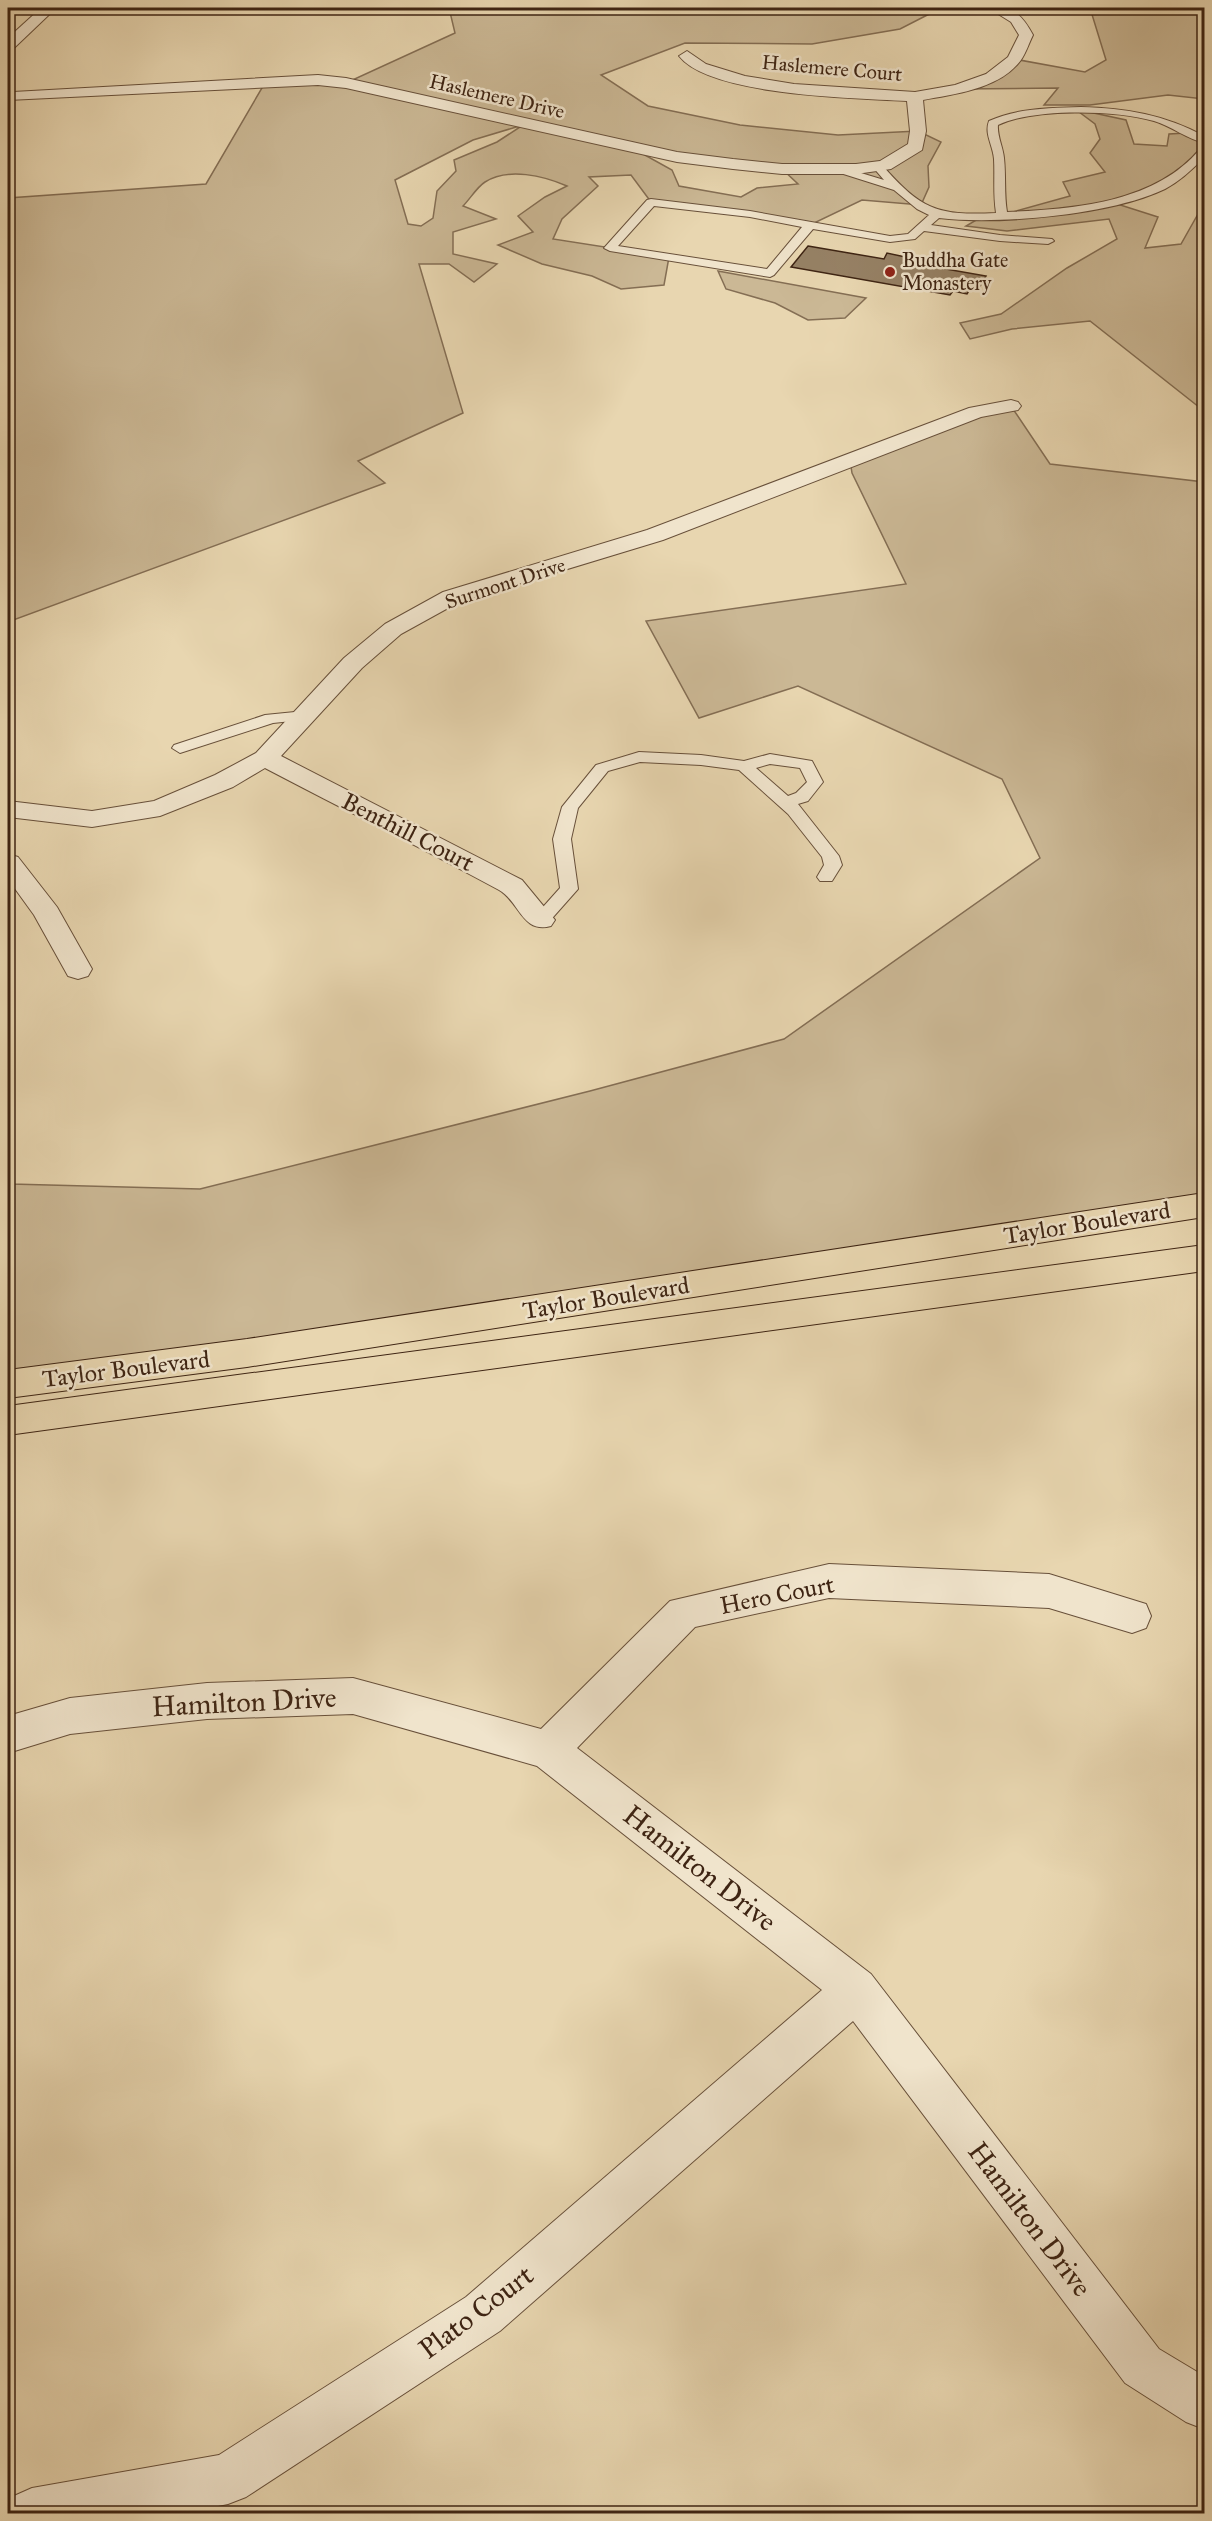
<svg xmlns="http://www.w3.org/2000/svg" width="1212" height="2521" font-family="'IM FELL Great Primer',serif">
	<style>
		.green { fill: #cbb895; stroke: #846e54; stroke-width: 1.5; fill-rule: evenodd }
		.building { fill: #968165; stroke: #3e2413; stroke-width: 1.5 }
		.lines { fill: none; stroke-linecap: round; stroke-linejoin: round }
		.service-casing { stroke: #68503a; stroke-width: 2 }
		.minor-casing { stroke: #68503a; stroke-width: 2 }
		.primary-casing { stroke: #3e2413; stroke-width: 2 }
		.service { fill: #f0e4cc; fill-rule: evenodd }
		.minor { fill: #f0e4cc; fill-rule: evenodd }
		.primary { fill: #e8d6b0; fill-rule: evenodd }
		.poi-dot { fill: #8f2418; stroke: #f0e4cc; stroke-width: 2 }
		.labels { text-anchor: middle; dominant-baseline: central; stroke-width: 5; stroke-linejoin: round; paint-order: stroke }
		.far-street-label { font-size: 20px; fill: #3e2413; stroke: #f0e4cc }
		.far-poi-label { font-size: 20px; fill: #3e2413; stroke: #f0e4cc; text-anchor: start }
		.street-label { font-size: 24px; fill: #3e2413; stroke: #f0e4cc }
		.near-street-label { font-size: 28px; fill: #3e2413; stroke: #f0e4cc }
	</style>
	<rect width="100%" height="100%" fill="#e8d6b0"/>
	<filter id="stains"><feTurbulence type="fractalNoise" baseFrequency=".00333" numOctaves="4"/><feColorMatrix values="0 0 0 0 .2 0 0 0 0 .09 0 0 0 0 .02 0 0 0 .5 -.17"/></filter>
	<radialGradient id="worn" r=".72"><stop offset=".6" stop-color="#630" stop-opacity="0"/><stop offset="1" stop-color="#630" stop-opacity=".3"/></radialGradient>
	<g class="green">
		<path d="M449,8h492l-41,21 -88,15 -127,-1 -84,32 47,31 92,19 98,10 80,-4 23,11 -13,24 1,21 -8,18 -59,-5 -52,25 -159,-23 -20,-27 -42,2 9,9 -36,33 -9,20 116,18 -5,28 -43,4 -29,-13 -50,-12 -44,-19 35,-13 -15,-16 27,-19 22,-11c-23,-10 -59,-19 -82,-4 -8,5 -15,17 -22,24l33,13 -43,13v22l44,10 -23,18 -25,-18h-30l44,149 -105,48 27,22 -377,139v-424l198,-14 60,-103 80,2 109,-50zM523,125l-26,17 -43,18 2,11 -19,20 -4,27 -12,8 -13,-2 -13,-44 78,-40zM634,149l148,20 16,15 -41,4 -16,9 -62,-11 -7,-16z"/>
		<path d="M1090,8h114v91l-36,-4 -78,10h-46l14,-17 -100,1 56,-30 71,13 21,-12z"/>
		<path d="M1075,109l51,11 8,24 33,2 2,-12 35,-2v21l-43,34 -47,16 44,14 -13,31 36,-4 17,-30 6,1v196l-114,-90 -78,8 -42,10 -10,-16 41,-9 66,-46 50,-29 -8,-20 -102,12 -41,-5 17,-10 19,-1 68,-19 -7,-14 42,-10 -15,-19 10,-14 -5,-15z"/>
		<path d="M718,271l148,27 -21,20 -37,2 -33,-17 -49,-14z"/>
		<path d="M1011,406l39,58 154,18v723l-957,148 -239,31v-211l3,11 189,5 390,-98 194,-52 256,-181 -38,-79 -204,-93 -99,32 -53,-97 260,-37 -54,-111 -2,-13z"/>
	</g>
	<path class="building" d="M808,246l76,13 3,-6 55,12 -2,3 46,8 -9,15 -7,-2 -3,5 -14,-3 -3,4 -159,-28z"/>
	<g class="lines">
		<g class="service-casing">
			<g id="service">
				<path d="M1081,107c45,1 84,8 123,29v7c-17,-4 -33,-17 -50,-22 -39,-11 -120,-13 -156,4 -1,11 5,22 6,33 2,18 0,36 3,54 67,-3 148,-9 193,-63l4,-1v9c-11,12 -24,24 -39,32 -54,26 -167,36 -226,29l-8,7 69,10 52,4 2,2 -6,3 -48,-3 -76,-10 -9,8 -25,3 -77,-13 -39,46 -4,2 -160,-26 -6,-3 43,-48 4,-1 99,12 140,25 18,-2 21,-19 -12,-6 -23,-19 -60,-19 -1,-2 5,-3 46,14 -12,-14 5,-3 4,1c40,45 54,52 115,49 -3,-19 -1,-36 -2,-54 -1,-14 -10,-25 -5,-38 28,-13 62,-13 92,-14zM654,206l96,11 52,10 -35,42 -149,-23z"/>
				<path d="M305,711l6,2 2,3 -2,3 -38,4 -93,30 -8,-5 2,-3 91,-30z"/>
				<path d="M639,752l62,3 43,6 26,-7 42,7 11,21 -15,19 -10,3 41,52 3,9 -10,16h-12l-3,-4 7,-12 -2,-8 -34,-43 -49,-44 -38,-5 -61,-3 -32,9 -30,37 -7,31 7,50 -31,35h-12l-3,-4 3,-4 25,-28 -7,-49 9,-32 34,-42zM770,764l30,4 7,14 -11,11 -8,3 -32,-28z"/>
			</g>
		</g>
		<g class="minor-casing">
			<g id="minor">
				<path d="M41,8h15l-43,41 -5,1v-12z"/>
				<path d="M994,8c22,0 29,9 39,27 -4,8 -7,18 -12,25 -21,29 -66,34 -98,40l3,31 -4,19 -31,19 -35,5h-74l-49,-5 -56,-7 -331,-74 -28,-3 -310,15v-6l5,-2 305,-17 28,3 331,74 56,7 49,5h74l24,-3 28,-17 2,-13 -3,-30c-50,-3 -197,-5 -228,-45l8,-5 19,13 39,12 49,8 121,8 40,-7 31,-11 22,-17 11,-22 -8,-13 -16,-10z"/>
				<path d="M1011,400l7,2 3,4 -3,4 -37,7 -318,123 -204,62 -58,32 -39,34 -81,88 241,124 33,40 -4,6c-29,8 -31,-24 -52,-36 -77,-42 -156,-81 -234,-122l-32,19 -73,29 -68,11 -84,-10v-16l84,10 62,-10 61,-26 41,-22 88,-95 41,-34 58,-32 204,-62 322,-122z"/>
				<path d="M8,854l10,3 39,50 35,62 -4,7 -10,3 -10,-3 -34,-61 -26,-36z"/>
				<path d="M829,1564l220,10 97,30 5,12 -5,12 -14,5 -83,-25 -220,-10 -134,29 -118,121 294,226 288,375 45,27v53l-18,-7 -61,-39 -272,-362 -353,310 -254,166 -18,7 -50,10h-170l6,-18 18,-8 187,-33 247,-158 356,-307 -285,-224 -184,-52 -146,5 -137,15 -62,19v-37l62,-18 137,-15 146,-5 188,51 129,-128z"/>
			</g>
		</g>
		<g class="primary-casing">
			<g id="primary">
				<path d="M1204,1193v24l-957,150 -239,31v-28l239,-31z"/>
				<path d="M1204,1245v26l-1196,164v-29z"/>
			</g>
		</g>
		<use href="#service" class="service"/>
		<use href="#minor" class="minor"/>
		<use href="#primary" class="primary"/>
	</g>
	<circle class="poi-dot" cx="890" cy="272" r="6"/>
	<g class="labels">
		<g class="far-street-label">
			<text transform="translate(832 68) rotate(5)">Haslemere Court</text>
			<text transform="translate(497 96) rotate(13)">Haslemere Drive</text>
			<text transform="translate(505 583) rotate(-18)">Surmont Drive</text>
		</g>
		<g class="far-poi-label">
			<text x="902" y="260">Buddha Gate<tspan x="902" dy="23">Monastery</tspan></text>
		</g>
		<g class="street-label">
			<text transform="translate(408 832) rotate(27)">Benthill Court</text>
			<text transform="translate(1087 1223) rotate(-9)">Taylor Boulevard</text>
			<text transform="translate(606 1298) rotate(-9)">Taylor Boulevard</text>
			<text transform="translate(126 1369) rotate(-7)">Taylor Boulevard</text>
			<text transform="translate(777 1595) rotate(-11)">Hero Court</text>
		</g>
		<g class="near-street-label">
			<text transform="translate(244 1702) rotate(-3)">Hamilton Drive</text>
			<text transform="translate(700 1868) rotate(38)">Hamilton Drive</text>
			<text transform="translate(1030 2219) rotate(53)">Hamilton Drive</text>
			<text transform="translate(476 2312) rotate(-37)">Plato Court</text>
		</g>
	</g>
	<rect width="1212" height="2521" fill="none" stroke="#e8d6b0" stroke-width="30"/>
	<rect x="9" y="9" width="1194" height="2503" fill="none" stroke="#3e2413" stroke-width="3"/>
	<rect x="15" y="15" width="1182" height="2491" fill="none" stroke="#3e2413" stroke-width="1.5"/>
	<rect width="100%" height="100%" filter="url(#stains)"/>
	<rect width="100%" height="100%" fill="url(#worn)"/>
</svg>
